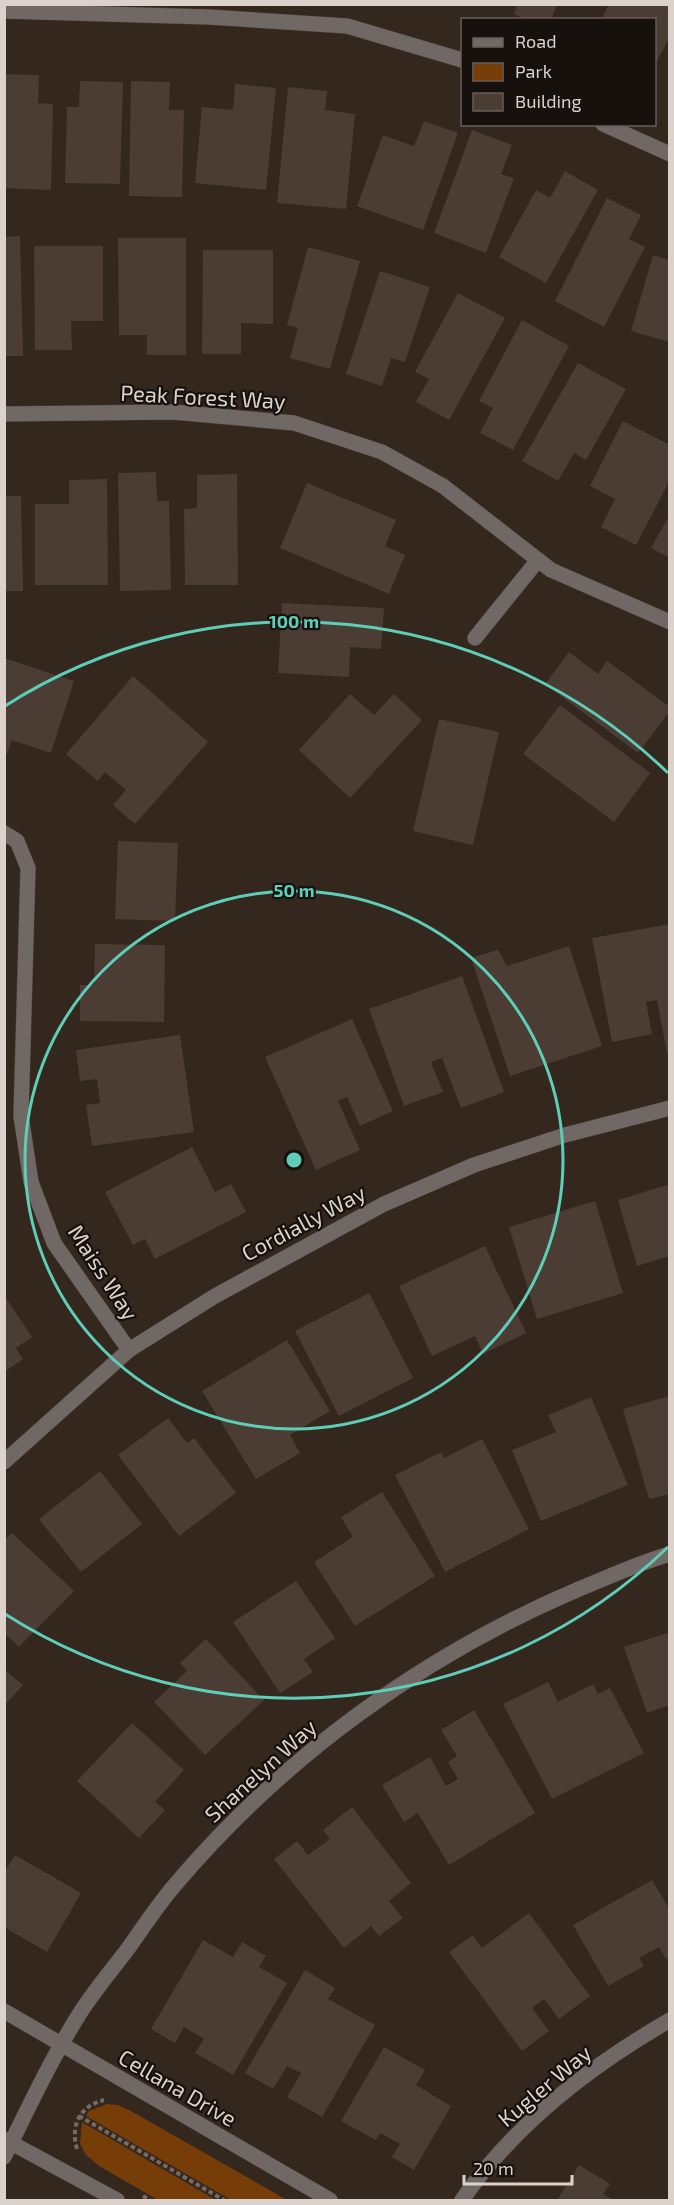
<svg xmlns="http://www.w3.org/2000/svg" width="674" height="2205" font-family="'Exo 2',sans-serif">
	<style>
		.green { fill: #763d09 }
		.building { fill: #4b3d33 }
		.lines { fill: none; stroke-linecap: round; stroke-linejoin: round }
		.minor-casing { stroke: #4f423a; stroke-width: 16 }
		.path { stroke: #766a62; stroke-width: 4; stroke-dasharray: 4.5 3; stroke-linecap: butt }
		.minor { stroke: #6f6864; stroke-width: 15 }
		.ring { fill: none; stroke: #5eceb8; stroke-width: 3 }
		.labels { text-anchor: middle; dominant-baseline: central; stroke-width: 4.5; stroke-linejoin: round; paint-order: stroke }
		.street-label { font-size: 22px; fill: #dbd2cc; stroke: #17110e }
		.centre { fill: #5eceb8; stroke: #17110e; stroke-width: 3 }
		.ring-label { font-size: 18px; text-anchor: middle; font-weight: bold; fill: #5eceb8; stroke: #17110e; stroke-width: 4.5; stroke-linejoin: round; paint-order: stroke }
	</style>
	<rect width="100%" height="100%" fill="#34271e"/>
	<g class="green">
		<path d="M107,2104l11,1 11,5 158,90h-56l-145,-84 3,-5z"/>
		<path d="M82,2122l134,78h-58l-59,-34 -13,-11 -6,-11z"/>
	</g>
	<g class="building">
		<path d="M517,4h40l-6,16h-23l-14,-6z"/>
		<path d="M609,4h61v33l-16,29v-46h-53z"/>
		<path d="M4,74l35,1 -1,28 15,1 -2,86 -47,-2z"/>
		<path d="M80,81l43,1 -3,102 -55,-1 2,-76h12z"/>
		<path d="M131,81l39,1 -1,28h15l-2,87 -53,-1z"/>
		<path d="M235,84l41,4 -10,102 -71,-7 7,-76 31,3z"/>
		<path d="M288,87l39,4 -2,19 30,4 -9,95 -69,-6z"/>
		<path d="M424,121l34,12 -35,97 -66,-24 26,-71 31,11z"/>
		<path d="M472,130l40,15 -11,29 13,4 -28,75 -52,-20z"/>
		<path d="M565,171l33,19 -52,93 -47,-26 37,-67 14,8z"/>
		<path d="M607,198l34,17 -12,24 16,8 -41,80 -49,-26z"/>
		<path d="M20,236l3,120h-19v-119z"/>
		<path d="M118,238h68v117h-39v-20h-28z"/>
		<path d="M34,246h69v75h-32l1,29h-37z"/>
		<path d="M308,247l52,14 -30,108 -40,-11 8,-30 -11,-3z"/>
		<path d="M203,250h70v74l-32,-1v31h-39z"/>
		<path d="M653,255l17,5v82l-39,-11z"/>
		<path d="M380,271l50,16 -25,75 -14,-4 -9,28 -36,-12z"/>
		<path d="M458,293l47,25 -56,102 -33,-18 13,-23 -14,-7z"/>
		<path d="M522,320l47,26 -56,104 -33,-17 13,-25 -14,-7z"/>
		<path d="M578,363l48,26 -40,71 -12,-7 -16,28 -36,-20z"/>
		<path d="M623,421l47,24v35l-34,65 -35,-18 14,-28 -25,-13z"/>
		<path d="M156,472l1,29h12l2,89 -51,1 -2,-118z"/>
		<path d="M237,474l1,111h-53l-1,-76 13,-1v-33z"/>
		<path d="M107,479l1,106h-73v-81h34v-24z"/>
		<path d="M307,483l89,37 -11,26 20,9 -16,39 -109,-46z"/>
		<path d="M4,496h17l2,95h-19z"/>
		<path d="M670,514v44l-19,-10z"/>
		<path d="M282,603l102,5 -3,41 -31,-2 -1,30 -71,-4z"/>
		<path d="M569,652l29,22 9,-13 63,46v4l-32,42 -93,-69z"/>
		<path d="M4,658l70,23 -23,72 -39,-13 -5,14 -3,-1z"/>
		<path d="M133,676l75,66 -73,82 -22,-19 13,-15 -21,-18 -7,9 -32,-27z"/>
		<path d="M350,694l24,21 20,-21 28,26 -72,78 -51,-48z"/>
		<path d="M560,705l90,68 -36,49 -91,-68z"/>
		<path d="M439,719l60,13 -26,113 -60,-14z"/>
		<path d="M118,841l60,2 -3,78 -60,-2z"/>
		<path d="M670,924v128l-3,1 -10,-53 -11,2 6,32 -40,8 -20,-104z"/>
		<path d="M95,944l70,1 -1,77 -84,-1v-36h14z"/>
		<path d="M569,946l33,100 -92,30 -39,-118 27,-8 9,16z"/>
		<path d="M462,976l42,116 -43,16 -19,-50 -11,4 12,30 -39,14 -35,-97z"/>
		<path d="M352,1019l41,92 -33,15 -13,-29 -9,4 22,49 -44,20 -51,-113z"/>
		<path d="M180,1035l14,97 -102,14 -6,-41 14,-2 -3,-24 -17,2 -4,-31z"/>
		<path d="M192,1147l23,45 16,-8 15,28 -91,47 -10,-20 -12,6 -28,-53z"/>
		<path d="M670,1184v72l-33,10 -19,-66z"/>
		<path d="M595,1201l28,92 -86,26 -28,-92z"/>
		<path d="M485,1246l41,87 -43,21 -8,-18 -43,20 -33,-70z"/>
		<path d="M369,1293l44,85 -74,38 -44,-85z"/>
		<path d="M4,1295l28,42 -16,11 7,11 -19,13z"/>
		<path d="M287,1340l43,71 -40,24 10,18 -44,26 -54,-88z"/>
		<path d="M670,1396v98l-21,5 -26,-90z"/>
		<path d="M591,1397l37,88 -87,36 -29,-71 44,-18 -8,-17z"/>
		<path d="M168,1418l19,25 7,-5 42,55 -57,43 -61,-81z"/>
		<path d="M482,1439l47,90 -84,43 -50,-97 46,-23 3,6z"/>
		<path d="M100,1471l42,53 -61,48 -42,-53z"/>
		<path d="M382,1492l53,84 -80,50 -41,-64 39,-25 -12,-20z"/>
		<path d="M12,1533l62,58 -55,56 -15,-14v-93z"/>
		<path d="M296,1581l39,57 -31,21 9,13 -33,21 -47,-71z"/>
		<path d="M670,1632v73l-23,8 -23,-66z"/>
		<path d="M206,1639l58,61 -59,55 -51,-53 33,-31 -7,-8z"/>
		<path d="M4,1669l19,16 -19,21z"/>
		<path d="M548,1682l10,20 35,-18 5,10 12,-6 34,65 -92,46 -49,-95z"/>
		<path d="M474,1710l61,103 -86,52 -31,-52 -14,9 -22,-37 48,-28 16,29 12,-7 -10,-17 9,-6 -16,-26z"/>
		<path d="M132,1723l52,47 -29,32 10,8 -26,28 -62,-57z"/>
		<path d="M352,1807l59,76 -22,18 14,17 -24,18 -8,-10 -27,22 -70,-89 23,-18 11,14 22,-16 -7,-9z"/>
		<path d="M15,1855l66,38 -34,59 -43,-25v-54z"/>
		<path d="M652,1880l18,30v47l-4,2 -7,-12 -20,11 5,8 -36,20 -35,-61z"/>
		<path d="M529,1913l61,83 -31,23 -15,-20 -12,9 17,23 -27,20 -73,-99 24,-17 9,13z"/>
		<path d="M203,1940l30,17 9,-15 24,14 -7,11 28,16 -54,92 -38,-22 9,-14 -20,-12 -9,16 -24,-14z"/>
		<path d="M305,1970l30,18 -7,11 47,26 -53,92 -35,-20 14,-24 -14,-7 -14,23 -28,-16z"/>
		<path d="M384,2047l41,23 -9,15 35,21 -37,64 -22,-13 8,-13 -20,-11 -4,7 -35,-19z"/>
		<path d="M579,2165l31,19 -7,10 11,6h-57z"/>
	</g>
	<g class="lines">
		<g class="minor-casing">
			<g id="minor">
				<path d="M4,11l205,6 138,9 115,34"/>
				<path d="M603,124l67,30"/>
				<path d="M4,414l169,-2 121,11 88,29 61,34 108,84 119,52"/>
				<path d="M475,638l63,-78"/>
				<path d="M4,833l13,8 11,27 -7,248 10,66 23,61 75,107"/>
				<path d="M4,1462l125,-112 86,-54 169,-92 90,-39 91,-30 105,-27"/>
				<path d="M4,2011l326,189"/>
				<path d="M4,2139l113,61"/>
				<path d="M4,2157c24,-48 47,-98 76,-144 14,-22 31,-42 47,-63 15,-21 30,-44 47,-64 109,-129 249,-231 405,-297 30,-12 59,-26 91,-35"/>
				<path d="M462,2200c52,-75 128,-134 208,-180"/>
			</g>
		</g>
		<g class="path">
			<path d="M79,2116l145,84"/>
			<path d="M77,2149c-7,-24 3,-43 27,-49"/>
			<path d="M143,2196l7,4"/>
		</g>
		<use href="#minor" class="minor"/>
	</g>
	<g class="ring">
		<circle cx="294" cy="1160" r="269"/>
		<path d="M668 1547A538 538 0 0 1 5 1614M5 706A538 538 0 0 1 668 773"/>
	</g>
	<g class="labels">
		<g class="street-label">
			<text transform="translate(203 396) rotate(3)">Peak Forest Way</text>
			<text transform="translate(303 1222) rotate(-28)">Cordially Way</text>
			<text transform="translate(104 1272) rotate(57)">Maiss Way</text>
			<text transform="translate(260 1770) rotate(-42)">Shanelyn Way</text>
			<text transform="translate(544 2085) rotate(-40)">Kugler Way</text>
			<text transform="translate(178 2087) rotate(30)">Cellana Drive</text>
		</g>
	</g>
	<circle cx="294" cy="1160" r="9" class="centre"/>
	<g class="ring-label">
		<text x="294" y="628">100 m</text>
		<text x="294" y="897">50 m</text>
	</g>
	<rect width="674" height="2205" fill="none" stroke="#dbd2cc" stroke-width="12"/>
	<rect x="461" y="18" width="195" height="108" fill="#17110e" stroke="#655e5a" stroke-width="1.5"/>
	<rect x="473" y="38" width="30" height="9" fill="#6f6864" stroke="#655e5a" stroke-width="1.5"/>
	<text x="515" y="48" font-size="18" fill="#dbd2cc">Road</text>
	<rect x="473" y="63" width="30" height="18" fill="#763d09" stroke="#655e5a" stroke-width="1.5"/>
	<text x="515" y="78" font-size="18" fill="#dbd2cc">Park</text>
	<rect x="473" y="93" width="30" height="18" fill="#4b3d33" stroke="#655e5a" stroke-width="1.5"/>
	<text x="515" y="108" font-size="18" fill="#dbd2cc">Building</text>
	<path d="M464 2175v9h108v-9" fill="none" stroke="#dbd2cc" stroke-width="3"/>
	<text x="473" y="2175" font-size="18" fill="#dbd2cc" stroke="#17110e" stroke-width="4.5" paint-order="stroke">20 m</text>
</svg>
